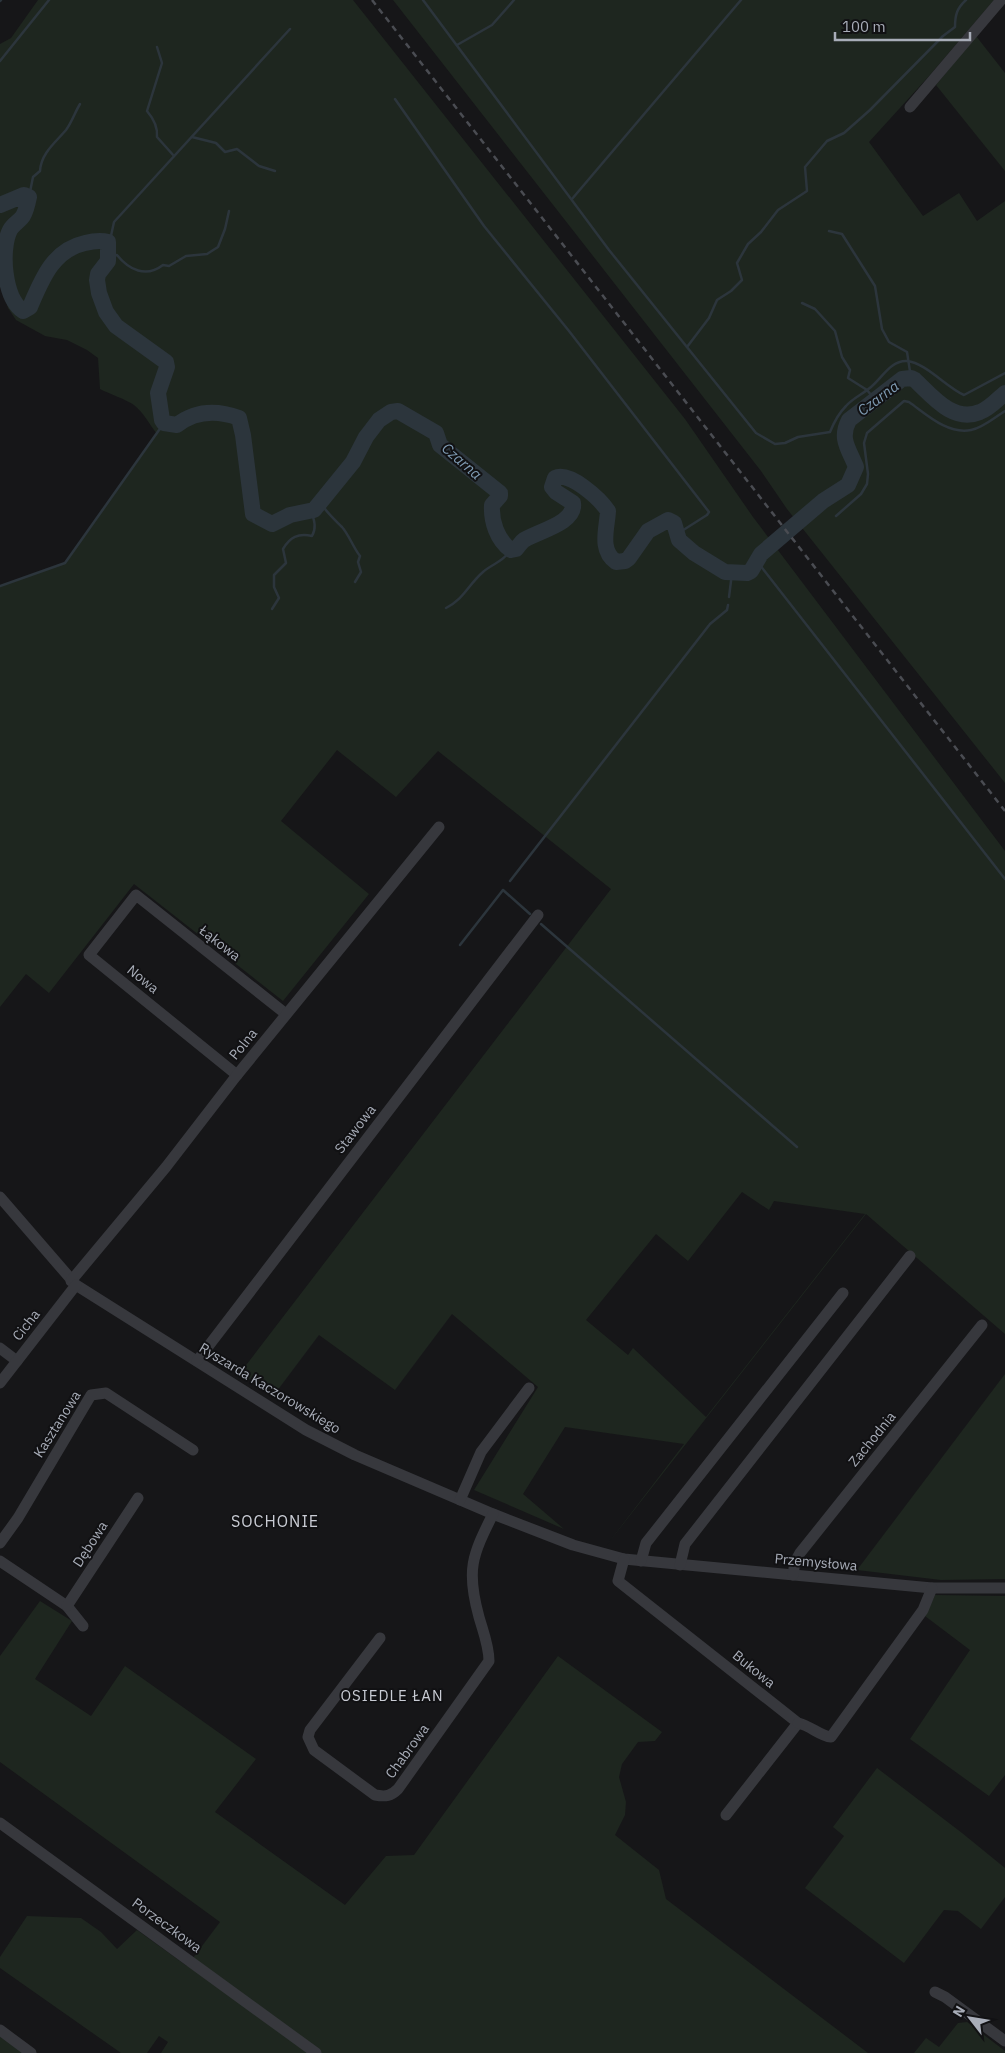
<svg xmlns="http://www.w3.org/2000/svg" width="1005" height="2053" font-family="'IBM Plex Sans',sans-serif">
	<style>
		.green { fill: #1e261f; fill-rule: evenodd }
		.lines { fill: none; stroke-linecap: round; stroke-linejoin: round }
		.stream { stroke: #2c353c; stroke-width: 2.5 }
		.river { stroke: #2c353c; stroke-width: 16 }
		.minor { stroke: #37383d; stroke-width: 11 }
		.rail { stroke: #4a4c52; stroke-width: 2.5; stroke-dasharray: 6 5; stroke-linecap: butt }
		.labels { text-anchor: middle; dominant-baseline: central; stroke-width: 4; stroke-linejoin: round; paint-order: stroke }
		.street-label { font-size: 14px; fill: #a8adb8; stroke: #111113 }
		.water-label { font-size: 15px; font-style: italic; fill: #7f9bb3; stroke: #111113 }
		.neighbourhood-label { font-size: 15px; letter-spacing: 1px; fill: #c9ccd4; stroke: #111113 }
		.quarter-label { font-size: 16px; letter-spacing: 1px; fill: #c9ccd4; stroke: #111113 }
	</style>
	<rect width="100%" height="100%" fill="#161618"/>
	<g class="green">
		<path d="M38,0h315l332,419 68,98 252,334v483l-139,-120 -260,332 78,-102 -119,-17 -42,67 41,35 -90,-39 64,-103 -86,-73 -57,76 -76,-55 -45,60 -34,-22 371,-484 -173,-138 -42,46 -59,-47 -56,71 88,73 -86,107 -149,-117 -85,109 -23,-19 -26,33v-421l65,-23 92,-129c-8,-10 -13,-21 -23,-29 -9,-6 -24,-11 -34,-16l-2,-31 -11,-8 -20,-10 -22,-4 -29,-16 -8,-12 -8,-30v-234l11,-6zM742,1192l27,18 5,-9 91,13 -159,203 -73,-69 -5,7 -42,-35 70,-86 32,27z"/>
		<path d="M393,0h601l-65,76 -60,66 54,74 36,-23 18,28 28,-20v582l-218,-274 -26,-38z"/>
		<path d="M976,36l29,37v98l-69,-86z"/>
		<path d="M1005,1374v205l-64,1 -84,-10z"/>
		<path d="M935,1595l70,1v179l-16,21 -79,-57 60,-89 -45,-34z"/>
		<path d="M40,1601l32,20 -37,58 56,37 34,-50 131,93 -41,53 130,93 41,-49 28,-1 144,-199 104,76 -7,9 -17,1 -16,22 -3,13 7,25 -1,13 -10,20 44,35 7,29 202,154h-707l7,-11 -9,-6 -12,17h-26l-121,-85v-11l27,-41 54,2 20,14 16,17 20,-19 50,36 33,-44 -220,-160v-106z"/>
		<path d="M877,1768l85,65 43,35v29l-24,32 -23,-18 -14,-1 -40,53 -99,-75 39,-52 -11,-9z"/>
		<path d="M967,2022l38,29v2h-91l12,-15 13,9 19,-24z"/>
		<path d="M0,2035l24,18h-24z"/>
	</g>
	<g class="lines">
		<g class="stream">
			<path d="M423,0l186,250 147,183 19,11 10,-1 13,-6 32,-5c4,-10 9,-19 16,-26 7,-8 17,-12 25,-19 11,-9 20,-27 36,-26 19,2 39,26 57,34l41,-22"/>
			<path d="M0,1l1,-1"/>
			<path d="M457,45l35,-20 22,-25"/>
			<path d="M157,47l5,16 -15,48c6,7 11,16 10,26l17,19"/>
			<path d="M0,61l49,-61"/>
			<path d="M395,99l89,127 85,105 140,181 -2,3 -30,19"/>
			<path d="M192,137l24,6 9,9 12,-3 22,17 16,5"/>
			<path d="M29,197l4,-20 7,-6c1,-18 16,-29 26,-41 6,-8 9,-18 14,-26"/>
			<path d="M572,199l169,-199"/>
			<path d="M829,231l13,3 33,52 7,43 7,13 18,10 4,26"/>
			<path d="M109,245l5,-23 176,-193"/>
			<path d="M108,257l9,-2c12,15 29,23 46,10l6,1 17,-10 21,-2 11,-7 7,-18 4,-18"/>
			<path d="M802,303l13,6 20,22 7,26 8,13 -2,8 19,12 9,11"/>
			<path d="M687,347l22,-29 8,-18 14,-9 11,-11 -5,-17 11,-19 13,-12 17,-22 29,-19 -2,-24 22,-26 17,-8 26,-23 73,-74 12,-9c0,-12 2,-19 11,-27"/>
			<path d="M320,502c6,10 14,17 22,25 7,8 11,20 18,29l-2,6 3,10 -6,10"/>
			<path d="M836,516l25,-22 6,-10 1,-10 -4,-31 3,-10 37,-32 5,1c17,12 39,33 62,28 12,-2 24,-13 34,-19"/>
			<path d="M756,560l249,319"/>
			<path d="M0,586l65,-23 99,-140"/>
			<path d="M729,597l3,-24"/>
			<path d="M446,608c18,-9 22,-23 37,-36 10,-9 19,-9 28,-22"/>
			<path d="M272,609l7,-11 -5,-11v-12l12,-12 -3,-14c7,-12 15,-16 29,-13 5,-9 2,-16 -1,-26"/>
			<path d="M510,881l200,-257 17,-14 1,-5"/>
			<path d="M503,890l27,24"/>
			<path d="M541,924l256,223"/>
			<path d="M460,945l43,-55"/>
		</g>
		<path class="river" d="M0,205l24,-10 5,2c-1,5 -3,14 -6,19 -3,5 -10,8 -13,14 -10,20 -6,68 13,81l7,-4c12,-28 23,-57 55,-64 8,-2 16,-3 23,-1v19l-10,13 -1,6 2,13 7,19 10,14 50,36 1,5 -9,26 4,27 2,3 13,2c18,-14 40,-15 62,-7l4,17 10,79 19,10 18,-9 24,-5 39,-48 13,-25 13,-17 12,-8 7,-1 38,22 4,12 60,48v3l-8,9c-1,16 5,35 19,45l5,-1c3,-3 5,-7 8,-9 14,-9 52,-17 49,-37l-17,-11 -4,-5 3,-9c15,-7 45,21 53,33 -1,18 -9,39 8,51l9,-1 4,-3 19,-27 20,-11 6,3 5,17 15,13 31,19 22,1 4,-2 10,-17 62,-53 25,-16 8,-18c-7,-18 -17,-28 -7,-47l53,-41 9,-1 4,2c18,17 38,43 65,32 9,-3 18,-13 25,-19"/>
		<g class="minor">
			<path d="M910,107l91,-107"/>
			<path d="M237,1075l-148,-120 47,-60 150,119"/>
			<path d="M0,1197l76,88 230,145 49,25 138,59 80,31 51,14 308,29h73"/>
			<path d="M71,1281l95,-114 71,-92 202,-248"/>
			<path d="M0,1348l17,13"/>
			<path d="M197,1361l341,-446"/>
			<path d="M0,1383l76,-98"/>
			<path d="M460,1500l21,-48 48,-64"/>
			<path d="M0,1543l18,-25 73,-123 15,-2 87,57"/>
			<path d="M624,1559l-6,22 180,142 -72,92"/>
			<path d="M0,1561l67,45 16,20"/>
			<path d="M641,1561l5,-18 197,-250"/>
			<path d="M680,1565l5,-21 225,-288"/>
			<path d="M793,1575l2,-13 5,-9 182,-228"/>
			<path d="M67,1606l71,-108"/>
			<path d="M380,1638l-70,92 -2,7 6,13 61,45c11,2 16,1 23,-6l91,-128c0,-15 -6,-30 -10,-44 -13,-47 -7,-61 14,-103"/>
			<path d="M798,1723c13,3 22,13 33,14l92,-127 9,-22"/>
			<path d="M0,1823l316,230"/>
			<path d="M935,1992l10,5 60,44"/>
			<path d="M0,2030l31,23"/>
		</g>
		<path class="rail" d="M372,0l633,811"/>
	</g>
	<g class="labels">
		<g class="street-label">
			<text transform="translate(220 943) rotate(38)">Łąkowa</text>
			<text transform="translate(143 979) rotate(39)">Nowa</text>
			<text transform="translate(243 1044) rotate(-51)">Polna</text>
			<text transform="translate(355 1129) rotate(-52)">Stawowa</text>
			<text transform="translate(26 1325) rotate(-52)">Cicha</text>
			<text transform="translate(270 1388) rotate(31)">Ryszarda Kaczorowskiego</text>
			<text transform="translate(57 1424) rotate(-58)">Kasztanowa</text>
			<text transform="translate(872 1439) rotate(-51)">Zachodnia</text>
			<text transform="translate(90 1544) rotate(-57)">Dębowa</text>
			<text transform="translate(816 1562) rotate(5)">Przemysłowa</text>
			<text transform="translate(754 1669) rotate(39)">Bukowa</text>
			<text transform="translate(407 1751) rotate(-54)">Chabrowa</text>
			<text transform="translate(167 1925) rotate(36)">Porzeczkowa</text>
		</g>
		<g class="water-label">
			<text transform="translate(878 398) rotate(-37)">Czarna</text>
			<text transform="translate(462 461) rotate(41)">Czarna</text>
		</g>
		<g class="neighbourhood-label">
			<text x="392" y="1695">OSIEDLE ŁAN</text>
		</g>
		<g class="quarter-label">
			<text x="275" y="1521">SOCHONIE</text>
		</g>
	</g>
	<g transform="translate(970 2018) rotate(301)" stroke="#111113" stroke-width="4" paint-order="stroke">
	<path d="M0-4L9 19L0 12L-9 19Z" fill="#a8adb8"/>
	<text y="-8" font-size="14" font-weight="bold" text-anchor="middle" fill="#a8adb8">N</text>
	</g>
	<path d="M835 32v8h135v-8" fill="none" stroke="#a8adb8" stroke-width="2.5"/>
	<text x="842" y="32" font-size="15" fill="#a8adb8" stroke="#111113" stroke-width="4" paint-order="stroke">100 m</text>
</svg>
